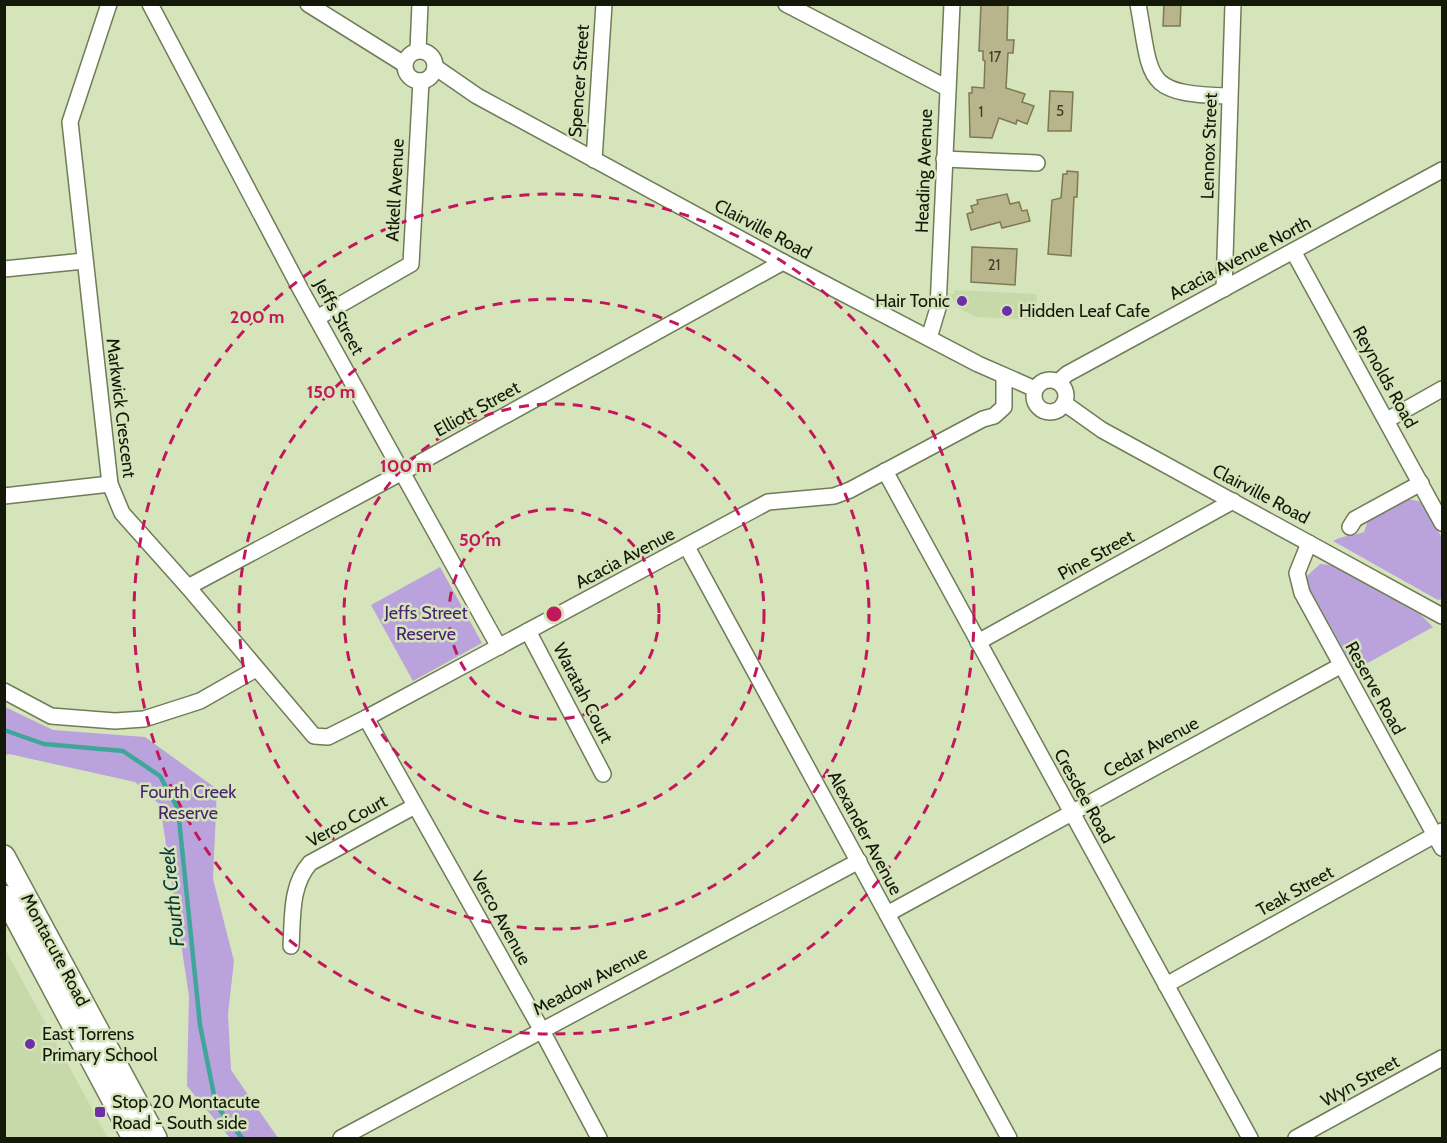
<svg xmlns="http://www.w3.org/2000/svg" width="1447" height="1143" font-family="Cabin,sans-serif">
	<style>
		.built { fill: #c8d9a9 }
		.green { fill: #baa2dc }
		.lines { fill: none; stroke-linecap: round; stroke-linejoin: round }
		.stream { stroke: #3fa699; stroke-width: 4.5 }
		.building { fill: #b8b48b; stroke: #7d7a53; stroke-width: 1.5 }
		.street-casing { stroke: #6f7c57; stroke-width: 18 }
		.secondary-casing { stroke: #6f7c57; stroke-width: 24 }
		.street { stroke: #fff; stroke-width: 15 }
		.secondary { stroke: #fff; stroke-width: 21 }
		.ring { fill: none; stroke: #c2185b; stroke-width: 3; stroke-dasharray: 10 8 }
		.poi-dot { fill: #6d2fa5; stroke: #d6e4bc; stroke-width: 2 }
		.labels { text-anchor: middle; dominant-baseline: central; stroke-width: 5; stroke-linejoin: round; paint-order: stroke }
		.number-label { font-size: 15px; fill: #3c3f2a }
		.street-label { font-size: 18px; fill: #131809; stroke: #d6e4bc }
		.poi-label { font-size: 18px; fill: #131809; stroke: #d6e4bc; text-anchor: start }
		.park-label { font-size: 18px; fill: #4a2470; stroke: #d6e4bc }
		.water-label { font-size: 20px; font-style: italic; fill: #093a34; stroke: #d6e4bc }
		.centre { fill: #c2185b; stroke: #d6e4bc; stroke-width: 3 }
		.ring-label { font-size: 18px; text-anchor: middle; font-weight: bold; fill: #c2185b; stroke: #d6e4bc; stroke-width: 5; stroke-linejoin: round; paint-order: stroke }
	</style>
	<rect width="100%" height="100%" fill="#d6e4bc"/>
	<g class="built">
		<path d="M954,290l83,4 -1,26 -61,-3 -18,-10 -7,-13h4z"/>
		<path d="M4,949h1l103,189h-103z"/>
	</g>
	<g class="green">
		<path d="M1408,499l14,3 20,36v61l-4,1 -105,-59c11,-6 20,-5 31,-9l4,-11z"/>
		<path d="M1320,564l11,1 90,50 12,12 -78,43 -46,-82 -2,-12z"/>
		<path d="M440,567l42,76 -69,38 -42,-76z"/>
		<path d="M5,707l48,23 92,7 72,52 -4,90 21,82 -6,53 3,56 47,68h-48l-43,-52 2,-90 -29,-191 -25,-23 -126,-28 -4,1z"/>
	</g>
	<g class="lines">
		<path class="stream" d="M4,730l40,14 79,7 37,25 18,33 22,216 16,80 26,33"/>
	</g>
	<g class="building">
		<path d="M981,4l27,1 -1,35h7l-1,13h-5l-2,35 19,6 -3,8 12,4 -7,18 -10,-4 -1,4 -17,-6 -7,20 -22,-1 -1,-44h3v-6l12,1 1,-27 -2,-1v-9h-4z"/>
		<path d="M1164,4h17l-1,22h-17z"/>
		<path d="M1050,91l23,1 -2,39h-23z"/>
		<path d="M1067,171l11,1 -1,25h-3l-3,59 -23,-2 4,-54 9,-2 2,-24h4z"/>
		<path d="M1007,194l3,10 9,-2 3,9 5,-1 3,11 -28,7 -2,-6 -29,8 -4,-16 6,-2 -2,-6 7,-2 -1,-4z"/>
		<path d="M972,247l45,2 -2,36 -44,-3z"/>
	</g>
	<g class="lines">
		<g class="street-casing">
			<g id="street">
				<path d="M109,4l-39,118 40,362 12,29 66,74 126,149 14,1 38,-19 402,-216 66,-6 16,-6 133,-71 11,-3 10,-9v-31"/>
				<path d="M150,4l152,288 197,355"/>
				<path d="M308,4l96,60"/>
				<path d="M786,4l161,84"/>
				<path d="M1138,4c14,77 5,90 91,92"/>
				<circle cx="420" cy="66" r="15"/>
				<path d="M418,51l2,-47"/>
				<path d="M435,67l42,29 306,166 195,102 57,25"/>
				<path d="M944,159l93,4"/>
				<path d="M594,160l10,-156"/>
				<path d="M1293,251l149,272"/>
				<path d="M4,269l80,-8"/>
				<path d="M1224,289l9,-285"/>
				<path d="M317,318l94,-54 10,-183"/>
				<path d="M929,338l9,-30 14,-304"/>
				<circle cx="1050" cy="396" r="16"/>
				<path d="M1058,382l9,-8 375,-204"/>
				<path d="M1064,403l38,27 340,186"/>
				<path d="M1387,420l55,-31"/>
				<path d="M885,471l365,667"/>
				<path d="M4,496l106,-12"/>
				<path d="M1350,527l5,-8 66,-36"/>
				<path d="M1309,543l-12,30 5,20 140,255"/>
				<path d="M687,547l322,591"/>
				<path d="M188,587l222,-119 373,-206"/>
				<path d="M528,631l75,143"/>
				<path d="M978,642l255,-141"/>
				<path d="M4,691l47,25 64,5 29,-2 56,-18 56,-32"/>
				<path d="M366,718l175,311 58,109"/>
				<path d="M887,914l453,-248"/>
				<path d="M291,946c2,-29 -1,-60 19,-83l105,-57"/>
				<path d="M1166,985l276,-154"/>
				<path d="M341,1138l518,-277"/>
				<path d="M1296,1138l146,-80"/>
			</g>
		</g>
		<g class="secondary-casing">
			<g id="secondary">
				<path d="M4,856l152,282"/>
				<path d="M4,896l129,242"/>
			</g>
		</g>
		<use href="#street" class="street"/>
		<use href="#secondary" class="secondary"/>
	</g>
	<g class="ring">
		<circle cx="554" cy="614" r="105"/>
		<circle cx="554" cy="614" r="210"/>
		<circle cx="554" cy="614" r="315"/>
		<circle cx="554" cy="614" r="420"/>
	</g>
	<g class="poi-dot">
		<circle cx="962" cy="301" r="6"/>
		<circle cx="1007" cy="311" r="6"/>
		<circle cx="30" cy="1044" r="6"/>
		<rect x="94" y="1106" width="12" height="12" rx="3"/>
	</g>
	<g class="labels">
		<g class="number-label">
			<text x="995" y="57">17</text>
			<text x="1060" y="111">5</text>
			<text x="981" y="112">1</text>
			<text x="994" y="265">21</text>
		</g>
		<g class="street-label">
			<text transform="translate(579 81) rotate(-86)">Spencer Street</text>
			<text transform="translate(1209 146) rotate(-88)">Lennox Street</text>
			<text transform="translate(924 171) rotate(-88)">Heading Avenue</text>
			<text transform="translate(395 190) rotate(-87)">Atkell Avenue</text>
			<text transform="translate(763 229) rotate(28)">Clairville Road</text>
			<text transform="translate(1240 258) rotate(-28)">Acacia Avenue North</text>
			<text transform="translate(339 317) rotate(61)">Jeffs Street</text>
			<text transform="translate(1385 377) rotate(61)">Reynolds Road</text>
			<text transform="translate(121 408) rotate(83)">Markwick Crescent</text>
			<text transform="translate(477 409) rotate(-29)">Elliott Street</text>
			<text transform="translate(1261 494) rotate(28)">Clairville Road</text>
			<text transform="translate(1096 555) rotate(-29)">Pine Street</text>
			<text transform="translate(625 558) rotate(-28)">Acacia Avenue</text>
			<text transform="translate(1375 688) rotate(61)">Reserve Road</text>
			<text transform="translate(583 693) rotate(63)">Waratah Court</text>
			<text transform="translate(1151 747) rotate(-29)">Cedar Avenue</text>
			<text transform="translate(1084 796) rotate(61)">Cresdee Road</text>
			<text transform="translate(347 821) rotate(-29)">Verco Court</text>
			<text transform="translate(865 833) rotate(62)">Alexander Avenue</text>
			<text transform="translate(1295 891) rotate(-29)">Teak Street</text>
			<text transform="translate(501 918) rotate(61)">Verco Avenue</text>
			<text transform="translate(55 950) rotate(62)">Montacute Road</text>
			<text transform="translate(590 981) rotate(-28)">Meadow Avenue</text>
			<text transform="translate(1360 1081) rotate(-29)">Wyn Street</text>
		</g>
		<g class="poi-label">
			<text x="950" y="301" text-anchor="end">Hair Tonic</text>
			<text x="1019" y="311">Hidden Leaf Cafe</text>
			<text x="42" y="1034">East Torrens<tspan x="42" dy="21">Primary School</tspan></text>
			<text x="112" y="1102">Stop 20 Montacute<tspan x="112" dy="21">Road - South side</tspan></text>
		</g>
		<g class="park-label">
			<text x="426" y="613">Jeffs Street<tspan x="426" dy="21">Reserve</tspan></text>
			<text x="188" y="792">Fourth Creek<tspan x="188" dy="21">Reserve</tspan></text>
		</g>
		<g class="water-label">
			<text transform="translate(172 897) rotate(-96)">Fourth Creek</text>
		</g>
	</g>
	<circle cx="554" cy="614" r="9" class="centre"/>
	<g class="ring-label">
		<text x="257" y="323">200 m</text>
		<text x="331" y="398">150 m</text>
		<text x="406" y="472">100 m</text>
		<text x="480" y="546">50 m</text>
	</g>
	<rect width="1447" height="1143" fill="none" stroke="#131809" stroke-width="12"/>
</svg>
